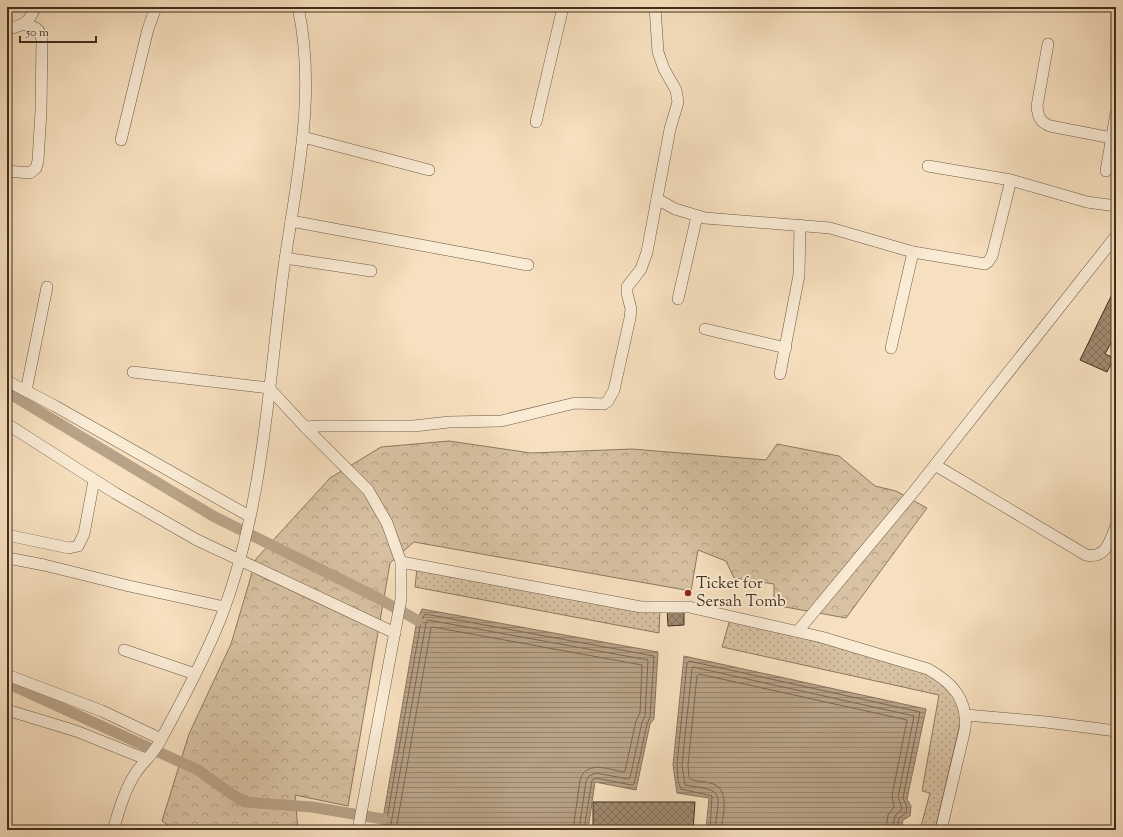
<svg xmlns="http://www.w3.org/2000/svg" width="1123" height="837" font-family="'Sorts Mill Goudy',serif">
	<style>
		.grass { fill: url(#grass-dots); stroke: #8c7860 }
		.park { fill: url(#park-crowns); stroke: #8c7860 }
		.water { fill: url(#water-rules); stroke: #89745d }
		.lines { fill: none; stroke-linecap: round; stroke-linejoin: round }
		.shore { stroke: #7d6852; stroke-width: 1 }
		.canal { stroke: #b9a388; stroke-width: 11 }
		.building { fill: url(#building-cross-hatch); stroke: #412e1d }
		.street-casing { stroke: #6e5a46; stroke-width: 12 }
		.street { stroke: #faebd5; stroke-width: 11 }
		.poi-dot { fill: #8f2418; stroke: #faebd5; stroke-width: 1.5 }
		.labels { text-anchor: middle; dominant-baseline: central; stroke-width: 4; stroke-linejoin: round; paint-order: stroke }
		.poi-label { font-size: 16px; fill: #412e1d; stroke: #faebd5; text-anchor: start }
	</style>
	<defs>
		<pattern id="grass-dots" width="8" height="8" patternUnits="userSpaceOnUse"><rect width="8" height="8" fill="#d8c2a3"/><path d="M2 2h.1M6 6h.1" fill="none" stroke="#b19e84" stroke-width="1.8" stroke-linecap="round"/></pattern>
		<pattern id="park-crowns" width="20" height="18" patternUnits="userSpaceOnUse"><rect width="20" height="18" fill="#d8c2a3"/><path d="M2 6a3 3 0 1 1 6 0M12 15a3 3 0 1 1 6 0" fill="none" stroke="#b19e84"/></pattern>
		<pattern id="water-rules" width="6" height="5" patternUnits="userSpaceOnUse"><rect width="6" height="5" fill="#b9a388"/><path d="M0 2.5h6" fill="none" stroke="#98856f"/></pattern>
		<pattern id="building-cross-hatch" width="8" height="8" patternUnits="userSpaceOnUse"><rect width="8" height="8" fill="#a08b71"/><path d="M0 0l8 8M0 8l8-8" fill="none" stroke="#84725c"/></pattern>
	</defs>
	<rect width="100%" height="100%" fill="#f7e0bf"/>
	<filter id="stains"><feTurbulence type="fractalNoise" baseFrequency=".005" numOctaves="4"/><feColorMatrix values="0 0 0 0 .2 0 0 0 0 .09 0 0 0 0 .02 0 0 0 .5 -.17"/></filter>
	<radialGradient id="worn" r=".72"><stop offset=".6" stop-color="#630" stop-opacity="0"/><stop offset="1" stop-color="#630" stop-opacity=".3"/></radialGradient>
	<g class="grass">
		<path d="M417,568l243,38 -1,27 -244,-46z"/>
		<path d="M730,619l166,43 42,17 19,18 4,23 -26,110h-15l10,-37 -8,-2 17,-96 -217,-48z"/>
	</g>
	<path class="park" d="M449,441l82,12 101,-4 134,11 11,-16 62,12 36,30 21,5 31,17 -81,110 -72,-13v-21l-40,-6 -8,-17 -28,-11 -7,41 -277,-49 -24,21 -42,243 -53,-11 3,35h-123l-13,-9 27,-87 42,-90 25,-85 74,-81 51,-31z"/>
	<g class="water">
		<path d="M422,609l236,43 -4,67 -4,5 -14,66 -41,-8 -7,48h-207l36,-210z"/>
		<path d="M684,656l242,53 -19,90 4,7 -1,10 -7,4 -2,10h-195l3,-32 -32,-5 -4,-28z"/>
	</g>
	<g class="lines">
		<g class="shore">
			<path d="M385,830l36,-209 4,-7 229,42 -4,61 -3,7 -13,60 -3,1 -35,-7 -4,2 -8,50"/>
			<path d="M390,830l36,-207 2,-3 220,40 -3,56 -3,6 -12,56 -2,1 -32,-6 -7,3 -3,5 -7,49"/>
			<path d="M396,830l35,-202 2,-1 209,38 -2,48 -4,8 -11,50 -2,1c-15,-3 -37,-12 -43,8l-7,50"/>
			<path d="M710,830l2,-34 -31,-7 -3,-8 -1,-17 10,-101 2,-2 231,51 -17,86 4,9 -1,6 -7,5 -2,12"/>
			<path d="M715,830c4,-39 11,-39 -30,-45l-3,-20 10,-96 1,-2 221,49 -16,81 4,12 -7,7 -3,14"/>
			<path d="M721,830c2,-15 10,-43 -11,-47 -6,-2 -16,-1 -21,-5l-1,-13 9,-89 2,-2 208,46 -15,76 2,11 -6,8 -2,15"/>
		</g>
		<g class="canal">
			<path d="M7,392l206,124 163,81 41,23"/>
			<path d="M7,683l191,87 32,23 15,9 67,5 71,12"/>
		</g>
	</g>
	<g class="building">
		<path d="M1116,286v57l-4,-2 -7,13 9,4 -7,14 -27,-12z"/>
		<path d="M684,608v17l-16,1 -1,-17z"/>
		<path d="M593,802h102l-2,28h-100z"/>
	</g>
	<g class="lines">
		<g class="street-casing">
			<g id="street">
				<path d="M7,29c16,-3 23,-7 28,-22"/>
				<path d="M1048,44l-11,62c1,11 3,16 13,20l62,12"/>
				<path d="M536,122l27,-115"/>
				<path d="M303,137l126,33"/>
				<path d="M121,140l27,-111 8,-22"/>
				<path d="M928,166l83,14 76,22 29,4"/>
				<path d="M7,171l23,2 6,-5 2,-7 3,-50 1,-71c-2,-11 -6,-14 -18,-15"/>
				<path d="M1106,171l10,-58"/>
				<path d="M657,199l18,10 30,9 125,10 83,24 72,12 3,-2 4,-6 19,-76"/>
				<path d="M291,221l237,44"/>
				<path d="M285,258l86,13"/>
				<path d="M678,299l19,-83"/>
				<path d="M705,329l81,19"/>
				<path d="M891,348l22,-96"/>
				<path d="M133,372l136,16 36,39 63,63 19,33 14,39v37l-43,231"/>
				<path d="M780,374l19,-99 1,-50"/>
				<path d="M7,381l48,25 194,110"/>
				<path d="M26,391l21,-104"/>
				<path d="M7,424l108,69 82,47 198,93"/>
				<path d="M305,427l17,-1h92l35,-4 52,-1 74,-18 29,1 4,-3 6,-11 16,-72 1,-9 -4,-16v-6l14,-18 6,-17 23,-123 8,-27 -2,-12 -12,-21 -6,-17 -3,-45"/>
				<path d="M935,465l151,90c20,4 24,-14 30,-29"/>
				<path d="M7,535l62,13 9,-2 6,-12 10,-54"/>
				<path d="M8,558l36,7 85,21 96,21"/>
				<path d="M401,562l240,45h48l132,30 107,32c25,14 40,31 37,60l-24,101"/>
				<path d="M798,631l118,-142 200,-253"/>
				<path d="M124,650l71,24"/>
				<path d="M7,675l95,36 59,28"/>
				<path d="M7,710l69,21 70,28"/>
				<path d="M966,715l80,7 70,9"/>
				<path d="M113,830c6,-19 11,-39 22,-56 7,-11 18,-20 24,-31 22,-40 44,-81 61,-123 42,-107 48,-226 62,-339 12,-92 36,-182 16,-274"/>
			</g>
		</g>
		<use href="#street" class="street"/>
	</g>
	<circle class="poi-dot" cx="688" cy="593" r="4"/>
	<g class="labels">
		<g class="poi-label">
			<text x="696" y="584">Ticket for<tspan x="696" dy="18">Sersah Tomb</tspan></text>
		</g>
	</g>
	<rect width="1123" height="837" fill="none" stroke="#f7e0bf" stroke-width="24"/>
	<rect x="8" y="8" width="1107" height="821" fill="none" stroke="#412e1d" stroke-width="2"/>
	<rect x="12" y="12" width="1099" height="813" fill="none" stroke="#412e1d"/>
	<path d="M20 36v6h76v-6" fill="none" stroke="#412e1d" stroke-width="2"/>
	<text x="26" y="36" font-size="12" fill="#412e1d" stroke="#faebd5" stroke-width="3" paint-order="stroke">50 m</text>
	<rect width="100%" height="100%" filter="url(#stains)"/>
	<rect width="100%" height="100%" fill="url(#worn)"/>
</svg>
